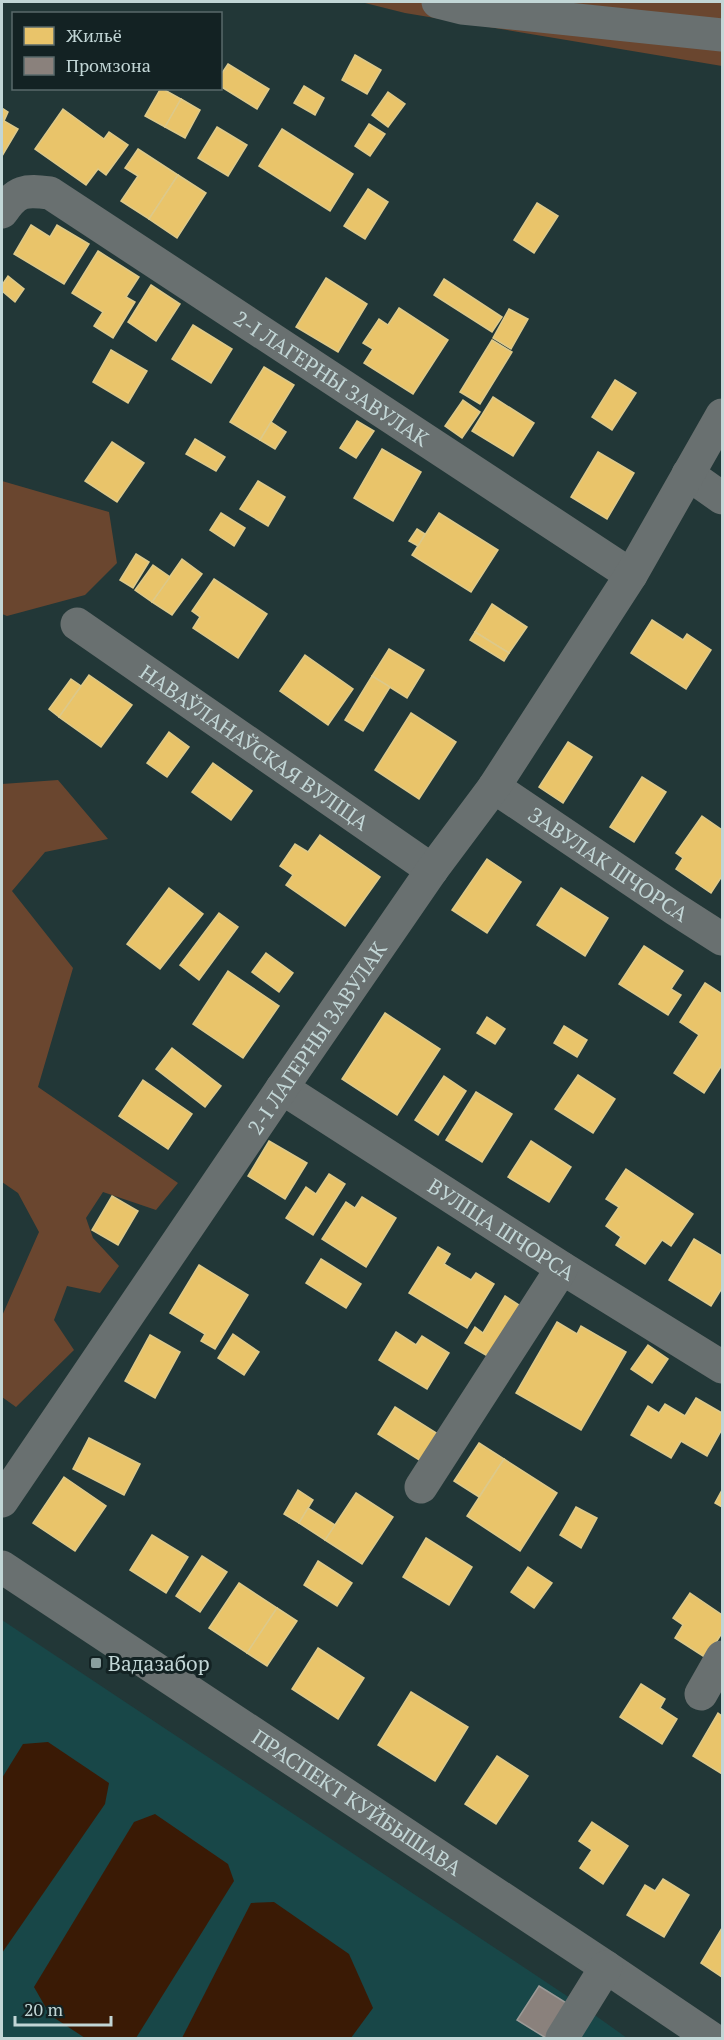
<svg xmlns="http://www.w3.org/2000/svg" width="724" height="2040" font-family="'PT Serif',serif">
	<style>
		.built { fill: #184748 }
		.green { fill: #6a462f }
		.water { fill: #3a1a05 }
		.homes { fill: #e9c46a; stroke: #ddc98a; stroke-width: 1.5 }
		.industry { fill: #8a817c; stroke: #9b9a97; stroke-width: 1.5 }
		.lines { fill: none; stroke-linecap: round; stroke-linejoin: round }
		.minor { stroke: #697070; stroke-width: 33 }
		.poi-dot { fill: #8a9e9e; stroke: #132223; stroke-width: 2 }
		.labels { text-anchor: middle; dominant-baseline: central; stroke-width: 6; stroke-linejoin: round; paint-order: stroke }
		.street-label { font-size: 21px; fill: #c2d6d6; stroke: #132223 }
		.poi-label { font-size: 21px; fill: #c2d6d6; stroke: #132223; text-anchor: start }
	</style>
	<rect width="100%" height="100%" fill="#223737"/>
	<path class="built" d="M2,1620l580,386 45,32h-625z"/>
	<g class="green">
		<path d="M361,2h361v64l-317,-53z"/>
		<path d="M2,481l107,31 8,51 -32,32 -78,21 -5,-2z"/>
		<path d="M58,780l50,59 -63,13 -33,39 61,77 -35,119 140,96 -22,27 -53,-18 -17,26 7,20 26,28 -19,27 -33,-7 -13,34 20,30 -58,57 -14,-10v-81l37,-84 -21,-39 -16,-11v-398z"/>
	</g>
	<g class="water">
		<path d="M48,1742l61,41 -4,21 -103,149v-175l21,-34z"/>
		<path d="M155,1814l73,50 6,17 -98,157h-51l-35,-23 -16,-28 100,-165z"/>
		<path d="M274,1902l75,52 24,54 -22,30h-169l69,-135z"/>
	</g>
	<g class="homes">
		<path d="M355,55l26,15 -14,24 -25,-14z"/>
		<path d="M228,64l41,25 -12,20 -37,-23v-10z"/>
		<path d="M304,86l20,12 -9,17 -21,-12z"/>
		<path d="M161,88l20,11 -16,28 -20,-11z"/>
		<path d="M388,92l17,12 -17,23 -16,-12z"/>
		<path d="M181,99l19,11 -15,28 -20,-11z"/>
		<path d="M2,108l6,4 -4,9 14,8 -16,27z"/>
		<path d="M63,109l41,30 5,-7 19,13 -22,30 -8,-6 -12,16 -51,-36z"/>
		<path d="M369,124l16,10 -15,22 -15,-10z"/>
		<path d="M217,127l30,18 -19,31 -30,-18z"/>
		<path d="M282,129l71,45 -23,37 -71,-45z"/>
		<path d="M138,149l40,26 -29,44 -28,-18 17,-25 -13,-8z"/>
		<path d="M178,175l28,18 -29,45 -28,-19z"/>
		<path d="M368,189l20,13 -23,37 -21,-13z"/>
		<path d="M537,203l21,13 -24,37 -20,-13z"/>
		<path d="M31,225l19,12 7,-12 32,19 -25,40 -50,-30z"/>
		<path d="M98,251l41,26 -13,20 9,5 -22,36 -19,-12 9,-14 -31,-19z"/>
		<path d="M8,276l16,13 -9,13 -13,-11v-6z"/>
		<path d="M326,278l41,26 -29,48 -42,-25z"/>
		<path d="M444,279l58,38 -10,15 -58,-37z"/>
		<path d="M151,285l29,19 -24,37 -28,-19z"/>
		<path d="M399,308l49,32 -35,54 -49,-31 9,-14 -10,-6 16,-24 9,6z"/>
		<path d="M509,309l19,10 -17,30 -18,-11z"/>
		<path d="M193,325l39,24 -21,34 -39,-24z"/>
		<path d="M492,340l20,12 -32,52 -20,-12z"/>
		<path d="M111,350l36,21 -19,32 -35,-21z"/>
		<path d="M264,367l30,18 -34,55 -30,-18z"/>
		<path d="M615,380l21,13 -24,37 -20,-13z"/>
		<path d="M493,397l41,26 -21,33 -41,-25z"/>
		<path d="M463,400l17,12 -18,26 -17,-12z"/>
		<path d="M357,421l17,10 -18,27 -16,-10z"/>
		<path d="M271,422l15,10 -11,17 -15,-9z"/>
		<path d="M195,439l30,18 -9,14 -30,-17z"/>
		<path d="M112,442l32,21 -27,39 -32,-21z"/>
		<path d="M382,449l39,23 -28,49 -39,-23z"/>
		<path d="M598,452l36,21 -27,46 -36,-22z"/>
		<path d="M258,481l27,16 -17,29 -28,-17z"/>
		<path d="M221,513l24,15 -11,18 -24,-16z"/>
		<path d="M439,513l59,37 -27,42 -59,-37z"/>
		<path d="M417,529l8,5 -7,12 -9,-5z"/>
		<path d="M136,554l13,8 -16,26 -13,-8z"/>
		<path d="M182,559l20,15 -30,41 -20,-13z"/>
		<path d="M153,565l17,12 -18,25 -17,-12z"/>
		<path d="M214,579l53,35 -29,44 -45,-30 7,-11 -8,-6z"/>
		<path d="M492,604l35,23 -18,26 -34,-21z"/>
		<path d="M652,620l31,20 4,-6 24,16 -25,39 -55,-36z"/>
		<path d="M475,632l34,21 -5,8 -34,-21z"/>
		<path d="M389,649l35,21 -17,28 -35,-22z"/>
		<path d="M305,655l48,34 -25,36 -48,-34z"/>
		<path d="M89,675l43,30 -31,42 -42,-30z"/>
		<path d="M372,676l18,11 -27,44 -18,-11z"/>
		<path d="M71,679l10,7 -22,31 -10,-8z"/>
		<path d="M411,713l45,29 -37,57 -44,-29z"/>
		<path d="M169,732l20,15 -22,30 -20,-14z"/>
		<path d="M568,742l24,15 -29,46 -24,-16z"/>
		<path d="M213,763l39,28 -21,29 -39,-28z"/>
		<path d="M642,777l24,15 -32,50 -24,-15z"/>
		<path d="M702,816l20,14v46l-11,17 -35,-24 7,-11 -7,-5z"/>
		<path d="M320,835l60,42 -35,49 -59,-41 7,-10 -13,-9 15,-22 13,8z"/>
		<path d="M487,859l34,23 -34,51 -35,-23z"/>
		<path d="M169,888l34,26 -43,55 -33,-25z"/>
		<path d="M561,888l47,30 -23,38 -48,-31z"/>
		<path d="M219,913l19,14 -39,53 -19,-15z"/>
		<path d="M644,946l39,25 -12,18 10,6 -13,20 -49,-31z"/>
		<path d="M266,953l27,20 -14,19 -27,-20z"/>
		<path d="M228,971l51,35 -36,52 -50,-34z"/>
		<path d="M705,983l17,11v71l-18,28 -30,-20 25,-38 -19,-13z"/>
		<path d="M385,1013l55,36 -43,66 -55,-36z"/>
		<path d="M487,1017l18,12 -10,15 -18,-11z"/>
		<path d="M564,1026l23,14 -10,17 -23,-14z"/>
		<path d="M172,1048l49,38 -16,21 -49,-38z"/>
		<path d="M578,1075l37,24 -22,34 -38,-24z"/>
		<path d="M444,1076l22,15 -28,44 -23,-15z"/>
		<path d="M143,1080l49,34 -24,35 -49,-33z"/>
		<path d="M476,1092l36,22 -30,48 -36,-22z"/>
		<path d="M269,1141l38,22 -22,36 -37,-23z"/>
		<path d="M531,1141l40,26 -22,35 -41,-25z"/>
		<path d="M626,1169l67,45 -22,32 -9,-6 -17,24 -29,-19 5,-8 -15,-11 13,-19 -13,-8z"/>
		<path d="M329,1174l16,10 -32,51 -27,-17 20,-31 10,7z"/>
		<path d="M112,1196l26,15 -20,34 -26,-15z"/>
		<path d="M362,1197l34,21 -30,49 -44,-28 24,-37 9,6z"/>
		<path d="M694,1239l28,17v32l-11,18 -42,-26z"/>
		<path d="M438,1247l12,7 -6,10 27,16 5,-7 18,11 -27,44 -58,-35z"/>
		<path d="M321,1259l40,25 -15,24 -40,-25z"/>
		<path d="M199,1265l49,30 -33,54 -14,-8 4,-7 -35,-21z"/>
		<path d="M505,1296l17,11 -31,51 -26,-15 10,-16 8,6z"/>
		<path d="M557,1322l20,12 4,-8 45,26 -45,78 -65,-37z"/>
		<path d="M396,1332l20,13 6,-9 27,17 -22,36 -48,-29z"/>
		<path d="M233,1334l26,18 -15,23 -26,-17z"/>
		<path d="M150,1335l30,17 -25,46 -30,-17z"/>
		<path d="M648,1345l20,14 -16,24 -21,-14z"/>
		<path d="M696,1398l26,15v16l-15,27 -26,-15 -10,17 -40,-23 17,-29 11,7 6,-9 20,12z"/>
		<path d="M395,1407l46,29 -17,27 -46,-29z"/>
		<path d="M89,1438l51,26 -16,31 -51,-26z"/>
		<path d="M479,1443l25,16 -25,38 -25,-16z"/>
		<path d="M504,1459l53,34 -37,58 -53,-35z"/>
		<path d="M64,1477l42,29 -31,45 -42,-28z"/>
		<path d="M298,1490l15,10 -14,23 -15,-9z"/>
		<path d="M722,1490v17l-7,-4z"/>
		<path d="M356,1493l37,24 -31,47 -37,-24z"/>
		<path d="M576,1507l21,11 -16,30 -21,-13z"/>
		<path d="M308,1508l27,17 -10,15 -26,-17z"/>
		<path d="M152,1535l36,22 -22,36 -36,-23z"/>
		<path d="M426,1538l46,29 -23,38 -46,-28z"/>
		<path d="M202,1556l25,16 -27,40 -24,-16z"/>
		<path d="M318,1561l34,22 -15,23 -33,-21z"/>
		<path d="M528,1567l24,16 -18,25 -23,-16z"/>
		<path d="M239,1583l38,25 -30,45 -38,-25z"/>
		<path d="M690,1593l32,22v18l-16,25 -31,-20 8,-13 -10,-7z"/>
		<path d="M277,1608l20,13 -30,45 -20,-13z"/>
		<path d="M318,1648l46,30 -26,41 -46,-30z"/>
		<path d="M641,1684l24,15 -5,9 17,11 -15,25 -42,-27z"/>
		<path d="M411,1692l57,35 -33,54 -57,-36z"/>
		<path d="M718,1713l4,3v58l-29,-18z"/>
		<path d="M497,1756l31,20 -32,48 -31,-20z"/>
		<path d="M592,1822l36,24 -25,38 -23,-16 12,-18 -13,-9z"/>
		<path d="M663,1879l26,16 -25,42 -37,-22 18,-30 10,6z"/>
		<path d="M722,1928v49l-21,-14z"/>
	</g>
	<path class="industry" d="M539,1986l29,18 -22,34 -29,-18z"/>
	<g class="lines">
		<g class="minor">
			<path d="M438,2l24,6 260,27"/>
			<path id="s1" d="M2,212c15,-22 23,-22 48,-19l581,382"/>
			<path d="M688,474l34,24"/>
			<path id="s2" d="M77,624l355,246"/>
			<path id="s3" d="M494,787l181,122 47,30"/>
			<path id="s4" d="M282,1088l280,180 160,99"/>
			<path d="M421,1487l141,-219"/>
			<path id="s5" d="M2,1501l280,-413 150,-218 62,-83 137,-212 91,-160"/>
			<path id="s6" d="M2,1567l604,400 105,71"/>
			<path d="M701,1694l21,-37"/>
			<path d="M562,2038l44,-71"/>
		</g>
	</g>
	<rect class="poi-dot" x="90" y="1657" width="12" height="12" rx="3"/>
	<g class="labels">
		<g class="street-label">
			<text stroke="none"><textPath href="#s1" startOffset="393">2-І ЛАГЕРНЫ ЗАВУЛАК</textPath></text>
			<text stroke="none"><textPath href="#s2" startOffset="216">НАВАЎЛАНАЎСКАЯ ВУЛІЦА</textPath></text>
			<text stroke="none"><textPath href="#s3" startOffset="138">ЗАВУЛАК ШЧОРСА</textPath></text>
			<text stroke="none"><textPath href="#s5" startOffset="560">2-І ЛАГЕРНЫ ЗАВУЛАК</textPath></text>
			<text stroke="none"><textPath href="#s4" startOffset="261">ВУЛІЦА ШЧОРСА</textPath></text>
			<text stroke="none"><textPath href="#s6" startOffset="426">ПРАСПЕКТ КУЙБЫШАВА</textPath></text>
		</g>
		<g class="poi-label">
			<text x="108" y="1663">Вадазабор</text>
		</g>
	</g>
	<rect width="724" height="2040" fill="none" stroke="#c2d6d6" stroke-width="6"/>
	<rect x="12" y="12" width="210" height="78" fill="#132223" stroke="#596a6b" stroke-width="1.5"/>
	<rect x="24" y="27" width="30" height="18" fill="#e9c46a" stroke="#596a6b" stroke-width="1.5"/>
	<text x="66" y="42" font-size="18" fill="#c2d6d6">Жильё</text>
	<rect x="24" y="57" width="30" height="18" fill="#8a817c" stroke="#596a6b" stroke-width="1.5"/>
	<text x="66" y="72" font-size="18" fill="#c2d6d6">Промзона</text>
	<path d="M15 2016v9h96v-9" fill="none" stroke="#c2d6d6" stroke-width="3"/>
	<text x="24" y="2016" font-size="18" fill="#c2d6d6" stroke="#132223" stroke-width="4.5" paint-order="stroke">20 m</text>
</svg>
